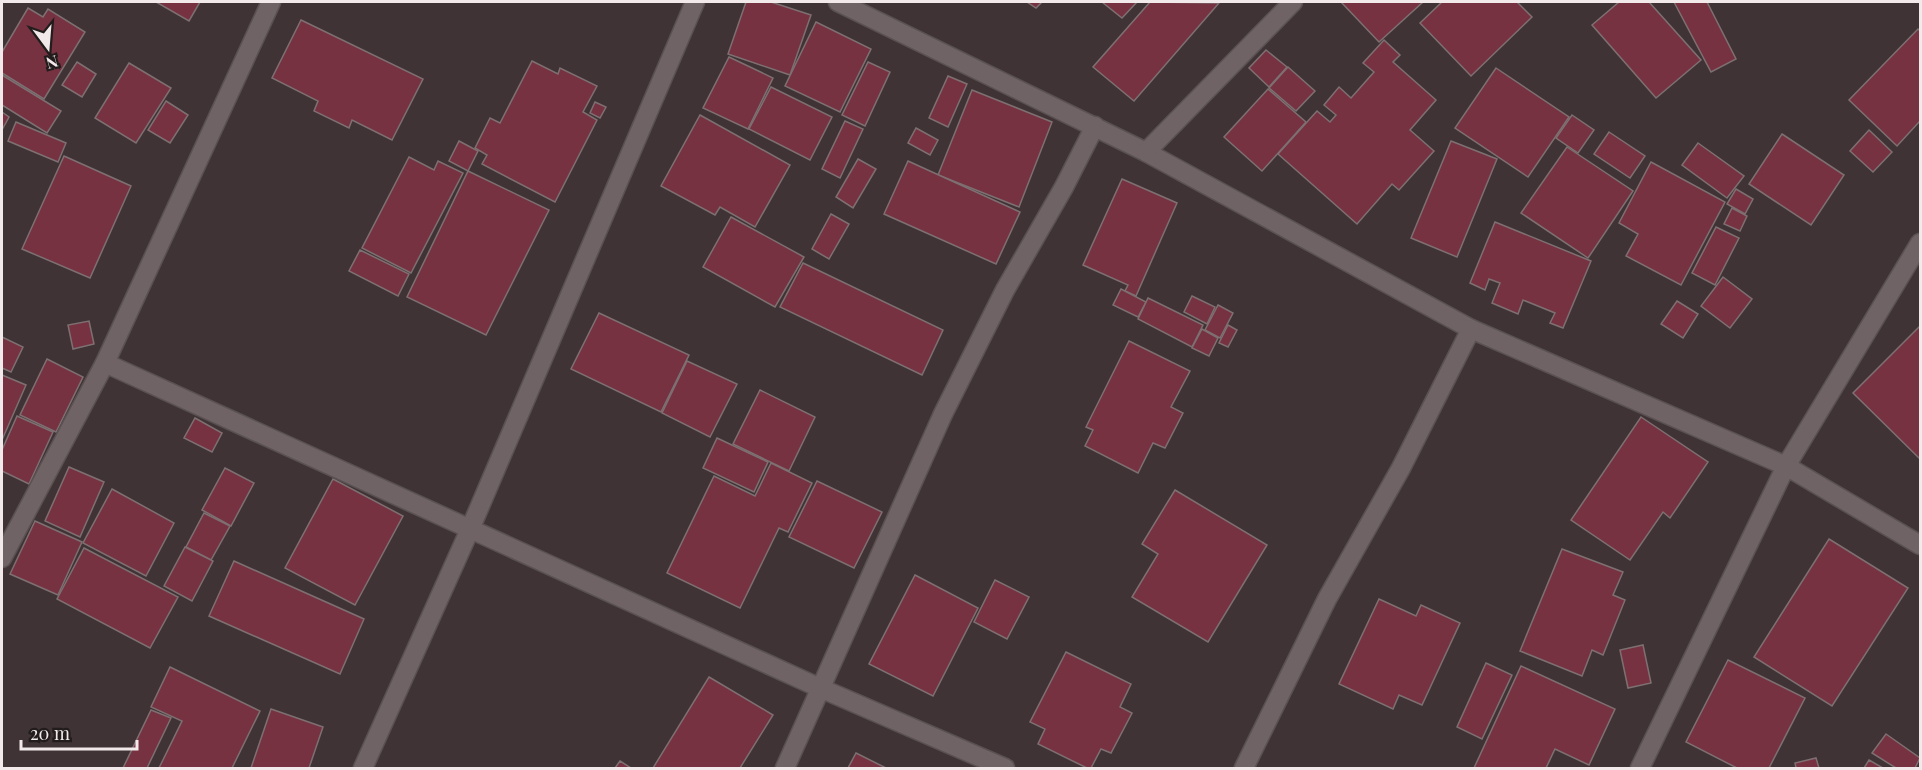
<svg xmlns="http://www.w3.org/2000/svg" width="1922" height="770" font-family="'Playfair Display',serif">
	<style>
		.building { fill: #763241; stroke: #7e7072; stroke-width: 1.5 }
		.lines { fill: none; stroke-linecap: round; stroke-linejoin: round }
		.minor-casing { stroke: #5a5152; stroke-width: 21 }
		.minor { stroke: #706365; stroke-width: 18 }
	</style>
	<rect width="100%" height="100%" fill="#3f3335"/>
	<g class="building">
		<path d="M156,2h44l-11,19z"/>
		<path d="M746,2h25l40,13 -21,60 -62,-21z"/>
		<path d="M1027,2h15l-6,6z"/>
		<path d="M1102,2h35l-15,16z"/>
		<path d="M1150,2l69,1 -85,98 -41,-34z"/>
		<path d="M1341,2h82l-44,40z"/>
		<path d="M1442,2h75l15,15 -61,59 -51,-53z"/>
		<path d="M1619,2h30l52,58 -45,38 -64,-73z"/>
		<path d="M1674,2h33l29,57 -25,13z"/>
		<path d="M28,8l15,9 5,-8 37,23 -41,67 -42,-26v-21z"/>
		<path d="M301,20l122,59 -31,61 -40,-20 -3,8 -35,-17 4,-10 -46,-23z"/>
		<path d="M816,22l55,27 -31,63 -55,-26z"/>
		<path d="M1918,29l2,2v90l-23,25 -48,-46z"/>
		<path d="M1384,40l16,15 -7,7 43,38 -26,30 24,21 -35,39 -7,-6 -35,40 -79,-70 39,-43 13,11 6,-7 -12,-10 15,-18 12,11 23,-26 -11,-9z"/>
		<path d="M1266,50l21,17 -18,20 -20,-19z"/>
		<path d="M729,57l44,21 -25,51 -45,-21z"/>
		<path d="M532,61l26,13 2,-6 37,18 -14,26 14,8 -42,82 -73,-38 5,-9 -12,-7 15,-30 10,5z"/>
		<path d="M77,62l19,12 -14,23 -20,-12z"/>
		<path d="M868,62l22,10 -25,54 -23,-11z"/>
		<path d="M129,63l42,25 -35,55 -41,-25z"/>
		<path d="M1288,67l27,24 -19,20 -27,-23z"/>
		<path d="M1496,68l73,49 -41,60 -73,-49z"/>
		<path d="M2,75l59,36 -14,22 -45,-28z"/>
		<path d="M948,76l19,8 -19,43 -19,-9z"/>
		<path d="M771,87l61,30 -22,43 -61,-31z"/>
		<path d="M1268,89l38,33 -44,49 -38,-34z"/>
		<path d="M972,90l80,32 -33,85 -81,-32z"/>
		<path d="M166,101l22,14 -18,28 -22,-13z"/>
		<path d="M595,102l11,5 -6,11 -10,-5z"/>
		<path d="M2,112l7,5 -7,13z"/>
		<path d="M700,115l90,50 -35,62 -35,-20 -5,8 -54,-29z"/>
		<path d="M1572,115l22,15 -16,23 -22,-15z"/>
		<path d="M845,121l18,8 -23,49 -18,-9z"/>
		<path d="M16,122l50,21 -8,19 -50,-21z"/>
		<path d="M916,128l22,12 -8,15 -22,-12z"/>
		<path d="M1869,130l23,22 -19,20 -23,-21z"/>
		<path d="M1609,132l36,24 -15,22 -36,-24z"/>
		<path d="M1782,134l62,41 -33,50 -62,-41z"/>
		<path d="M459,141l19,10 -10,20 -19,-10z"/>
		<path d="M1451,141l46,18 -40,98 -46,-19z"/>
		<path d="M1698,143l46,33 -17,22 -45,-33z"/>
		<path d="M1567,147l66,44 -45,67 -67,-45z"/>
		<path d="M64,156l67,30 -41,92 -68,-29z"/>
		<path d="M409,157l25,13 4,-9 25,12 -52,100 -49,-25z"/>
		<path d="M858,159l18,10 -23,39 -17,-11z"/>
		<path d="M908,161l112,51 -24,52 -112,-50z"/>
		<path d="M1651,162l74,40 -44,83 -55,-29 12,-22 -19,-11z"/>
		<path d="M468,171l81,39 -63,125 -79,-38z"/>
		<path d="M1122,179l55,24 -41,93 -11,-5 3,-6 -45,-20z"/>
		<path d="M1736,189l17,10 -8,15 -18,-10z"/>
		<path d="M1732,208l15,8 -7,15 -16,-7z"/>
		<path d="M831,214l18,10 -20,35 -17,-10z"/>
		<path d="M731,217l73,40 -29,50 -72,-40z"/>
		<path d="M1495,222l96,39 -28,67 -13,-5 5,-10 -32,-13 -5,14 -26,-11 8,-20 -11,-4 -4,11 -15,-7z"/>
		<path d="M1716,227l23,11 -24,47 -23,-12z"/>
		<path d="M360,250l49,24 -11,22 -49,-25z"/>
		<path d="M803,263l140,67 -21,45 -142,-68z"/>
		<path d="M1723,277l29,22 -22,29 -29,-22z"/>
		<path d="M1121,289l25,13 -8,15 -25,-12z"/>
		<path d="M1192,296l23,11 -8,17 -23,-12z"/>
		<path d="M1148,298l55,27 -11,22 -54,-28z"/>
		<path d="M1677,301l21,13 -15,24 -22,-14z"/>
		<path d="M1218,305l15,8 -13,25 -15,-8z"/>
		<path d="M599,313l90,42 -28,57 -90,-43z"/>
		<path d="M89,321l5,23 -21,5 -5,-24z"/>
		<path d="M1228,325l9,5 -9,17 -9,-4z"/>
		<path d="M1920,326v133l-67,-66z"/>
		<path d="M1202,329l16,9 -9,18 -17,-8z"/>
		<path d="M2,337l21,10 -12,25 -9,-4z"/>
		<path d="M1129,341l61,30 -19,36 12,6 -18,35 -12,-5 -15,30 -53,-27 8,-16 -7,-3z"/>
		<path d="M47,359l36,18 -27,55 -36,-17z"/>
		<path d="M687,361l50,23 -27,53 -48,-24z"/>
		<path d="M2,375l24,10 -24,55z"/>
		<path d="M760,390l55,27 -26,54 -56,-27z"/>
		<path d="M17,416l36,16 -24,52 -27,-13v-21z"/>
		<path d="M1641,417l67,45 -38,56 -7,-6 -33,48 -59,-40z"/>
		<path d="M195,418l27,15 -10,19 -28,-14z"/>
		<path d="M717,438l51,24 -14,30 -51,-24z"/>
		<path d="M771,463l41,20 -24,49 -9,-4 -39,80 -73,-35 47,-97 41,20z"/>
		<path d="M69,467l35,15 -24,55 -35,-16z"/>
		<path d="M225,468l29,15 -23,43 -29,-16z"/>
		<path d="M333,479l70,37 -48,89 -70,-37z"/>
		<path d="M817,481l65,31 -28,56 -65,-31z"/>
		<path d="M112,489l62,34 -28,53 -63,-33z"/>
		<path d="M1175,490l92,55 -59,97 -76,-45 26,-43 -16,-10z"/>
		<path d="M204,513l26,13 -19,34 -25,-13z"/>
		<path d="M35,521l47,21 -24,53 -48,-21z"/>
		<path d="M1829,539l79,49 -76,118 -78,-49z"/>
		<path d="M185,547l28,14 -21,40 -28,-15z"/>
		<path d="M84,548l94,49 -28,51 -93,-49z"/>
		<path d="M1562,549l61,23 -10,23 12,5 -22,55 -11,-5 -10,26 -62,-25z"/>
		<path d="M234,561l130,58 -24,55 -131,-58z"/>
		<path d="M915,575l63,33 -45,88 -64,-32z"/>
		<path d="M995,580l34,17 -22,42 -33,-17z"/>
		<path d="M1379,599l37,17 5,-11 39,18 -38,82 -23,-10 -6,14 -54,-25z"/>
		<path d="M1643,645l8,38 -23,5 -8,-38z"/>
		<path d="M1066,652l65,32 -11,23 12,6 -21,40 -10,-4 -10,19h-4l-49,-24 7,-15 -15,-7z"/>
		<path d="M1728,660l77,38 -36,70h-32l-51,-26z"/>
		<path d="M1486,663l26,12 -30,64 -25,-12z"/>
		<path d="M1521,666l94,43 -26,56 -34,-16 -9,19h-72z"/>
		<path d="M170,667l90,44 -28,57h-73l23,-47 -31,-14z"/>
		<path d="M709,677l64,38 -33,53h-87z"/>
		<path d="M271,709l52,18 -14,41h-58z"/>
		<path d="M151,710l20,8 -24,50h-24z"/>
		<path d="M1886,734l34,24 -5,10h-19l-24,-15z"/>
		<path d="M856,753l30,15h-38z"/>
		<path d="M1816,758l3,10h-23l-1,-5z"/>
		<path d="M1869,760l14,8h-19z"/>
		<path d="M620,761l11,7h-16z"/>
	</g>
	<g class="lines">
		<g class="minor-casing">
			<g id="minor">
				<path d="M838,2l308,150 325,177 315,137 134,-223"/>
				<path d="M1146,152l147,-150"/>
				<path d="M105,363l715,325 185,80"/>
				<path d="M2,558l103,-195 166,-361"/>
				<path d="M363,768l108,-241 224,-525"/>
				<path d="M785,768l158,-354 62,-124 59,-103 31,-61"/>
				<path d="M1244,768l83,-169 74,-131 70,-139"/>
				<path d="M1640,768l146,-302 134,79"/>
			</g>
		</g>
		<use href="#minor" class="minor"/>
	</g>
	<rect width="1922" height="770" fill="none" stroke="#f1e9ea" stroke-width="6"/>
	<g transform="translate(48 48) rotate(164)" stroke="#221c1d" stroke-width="4.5" paint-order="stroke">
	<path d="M0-4.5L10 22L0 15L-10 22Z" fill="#f1e9ea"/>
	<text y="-9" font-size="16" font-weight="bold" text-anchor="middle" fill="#f1e9ea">N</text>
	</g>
	<path d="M21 740v9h116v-9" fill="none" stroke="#f1e9ea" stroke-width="3"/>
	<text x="30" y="740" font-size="18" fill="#f1e9ea" stroke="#221c1d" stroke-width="4.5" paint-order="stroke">20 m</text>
</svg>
